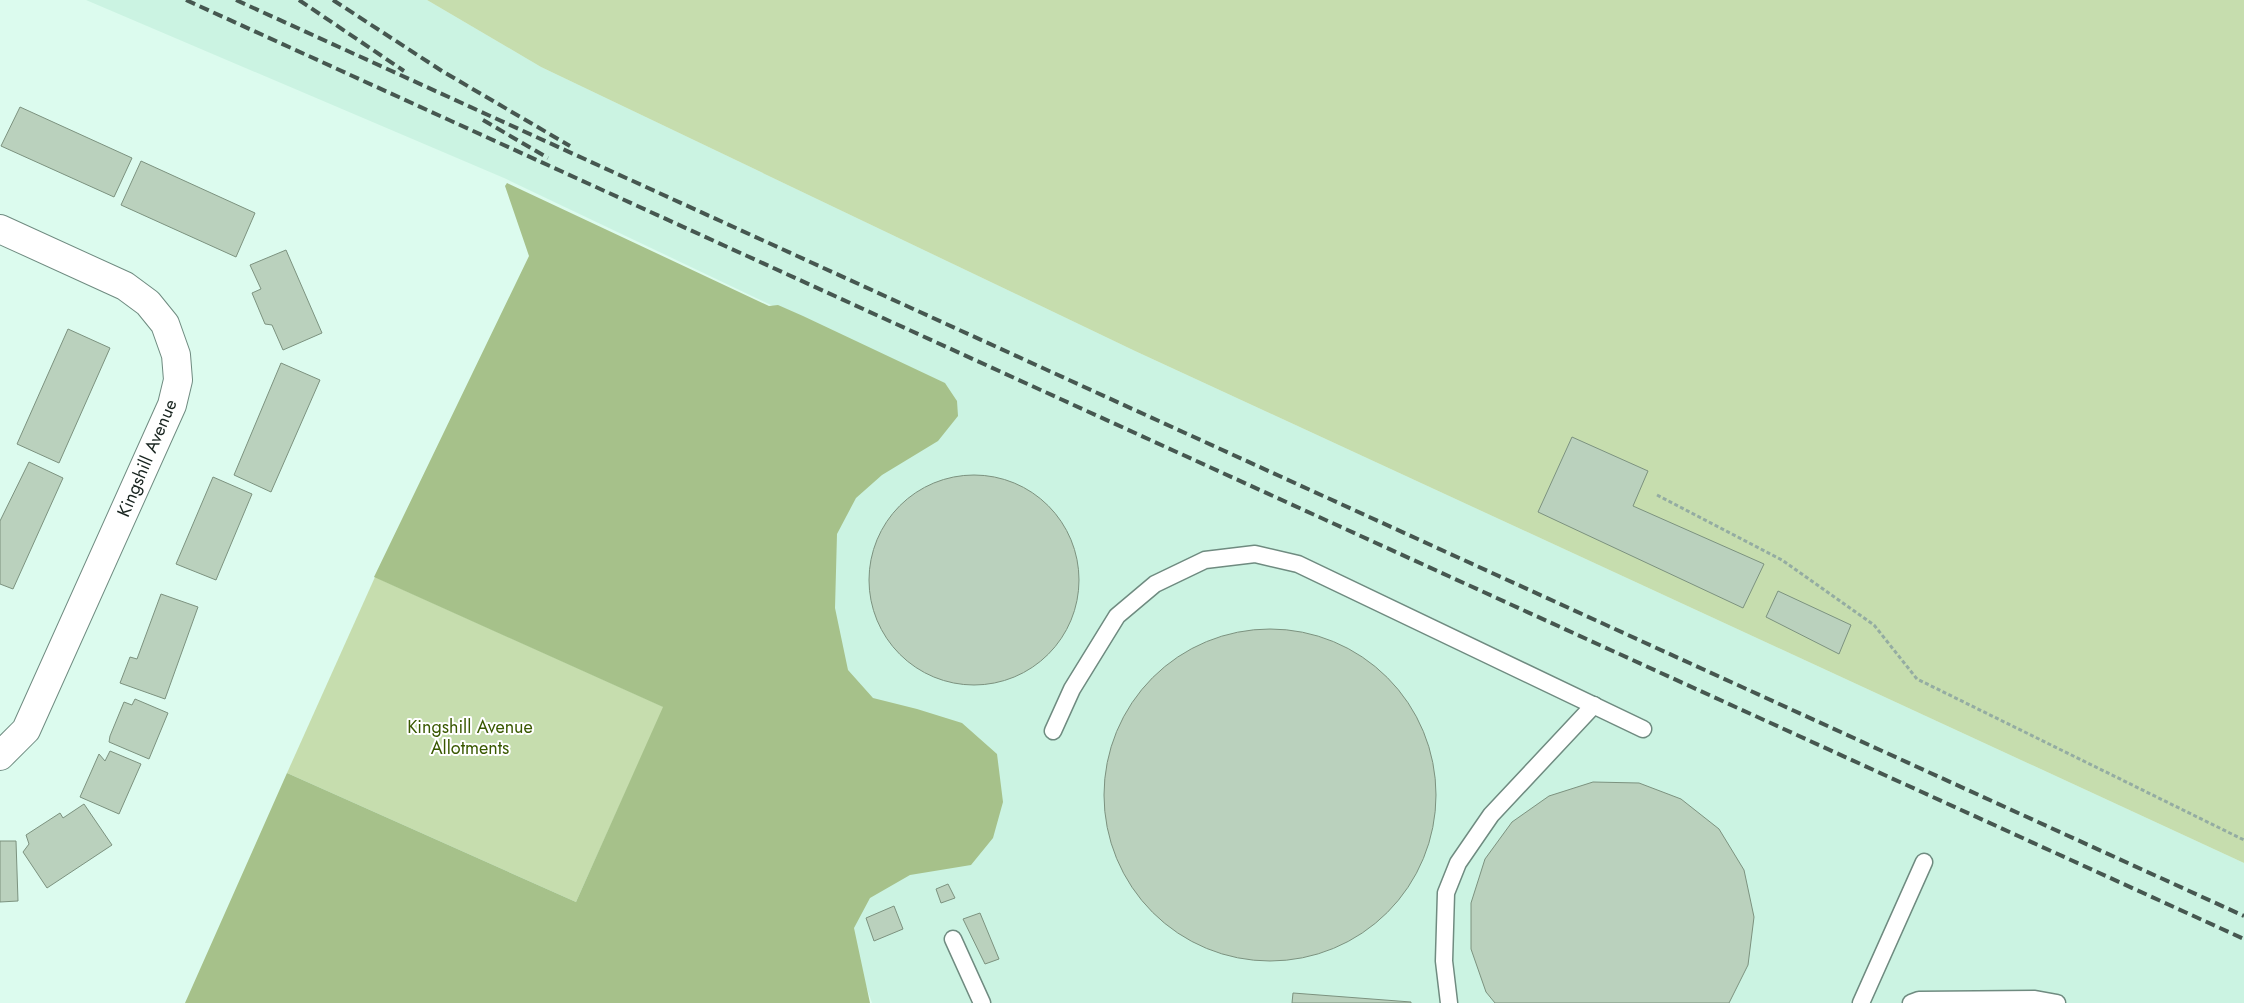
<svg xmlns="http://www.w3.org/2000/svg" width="2244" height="1003" font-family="Jost,sans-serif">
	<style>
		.built { fill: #cbf3e2 }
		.green { fill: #c6ddae }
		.forest { fill: #a6c18a }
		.building { fill: #bad1bd; stroke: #7c927f }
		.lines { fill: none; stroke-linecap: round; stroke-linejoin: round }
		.lane-casing { stroke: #6f8b80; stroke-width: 19 }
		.street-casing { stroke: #6f8b80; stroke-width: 30 }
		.path { stroke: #94aca2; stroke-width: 3; stroke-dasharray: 4 2.5; stroke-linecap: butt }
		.lane { stroke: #fff; stroke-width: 16 }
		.street { stroke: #fff; stroke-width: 28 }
		.rail { stroke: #465750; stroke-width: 4; stroke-dasharray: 10 5; stroke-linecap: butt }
		.labels { text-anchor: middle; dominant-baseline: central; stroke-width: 4; stroke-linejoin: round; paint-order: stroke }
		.street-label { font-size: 18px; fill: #17231e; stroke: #fff }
		.park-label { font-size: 18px; fill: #395800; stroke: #fff }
	</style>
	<rect width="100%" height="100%" fill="#dcfbee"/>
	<path class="built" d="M86,0h341l114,67 594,284 1109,512v140h-1372l-32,-92 -65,-604 -271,-129z"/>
	<g class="green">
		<path d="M427,0h1817v863l-1109,-512 -594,-284z"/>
		<path d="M375,577l289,130 -88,195 -289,-129z"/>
	</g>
	<path class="forest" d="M507,183l262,123 9,-1 25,11 142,67 12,18 1,15 -20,25 -56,34 -26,23 -19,36 -2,74 13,62 25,28 44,11 45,14 35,31 6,48 -10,36 -22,27 -61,10 -40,23 -16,30 16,75h-685l102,-230 289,129 87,-195 -289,-130 155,-321 -24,-70z"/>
	<g class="building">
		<path d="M20,107l112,51 -18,39 -113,-51z"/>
		<path d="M141,161l114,52 -19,44 -115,-52z"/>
		<path d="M286,250l36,83 -39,17 -11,-25 -7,-1 -13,-31 9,-4 -11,-24z"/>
		<path d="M68,329l42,19 -51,115 -42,-19z"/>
		<path d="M281,363l39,17 -49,112 -37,-17z"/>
		<path d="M1572,437l76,34 -15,35 131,58 -21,44 -205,-96z"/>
		<path d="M29,462l34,16 -50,111 -13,-5v-63z"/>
		<circle cx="974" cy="580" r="105"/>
		<path d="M213,477l39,17 -36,86 -40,-16z"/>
		<path d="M1778,591l73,34 -12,29 -73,-37z"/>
		<path d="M161,594l37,13 -33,92 -45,-16 10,-26 7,2z"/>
		<circle cx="1270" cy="795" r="166"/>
		<path d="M135,699l33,14 -19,46 -40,-17 1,-6 14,-34 8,3z"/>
		<path d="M110,751l31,13 -22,50 -39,-17 19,-43 6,7z"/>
		<path d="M1593,782l46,1 42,16 38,30 25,41 10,47 -6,48 -19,38h-234l-9,-11 -15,-43v-46l14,-44 27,-37 37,-26z"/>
		<path d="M84,804l28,41 -65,43 -24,-36 6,-8 -3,-9 34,-22 3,5z"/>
		<path d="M0,841h16l2,60 -18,1z"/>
		<path d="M948,884l7,14 -14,5 -5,-14z"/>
		<path d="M894,906l9,23 -29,12 -8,-23z"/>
		<path d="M980,913l19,46 -14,5 -22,-45z"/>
		<path d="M1293,993l118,9v1h-119z"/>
	</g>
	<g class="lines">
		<g class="lane-casing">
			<g id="lane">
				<path d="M1053,731l19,-42 45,-73 38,-32 50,-24 50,-6 43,10 345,165"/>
				<path d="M953,939l29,64"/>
				<path d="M1449,1003l-5,-42 2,-68 12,-30 33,-48 103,-110"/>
				<path d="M1861,1003l63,-141"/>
				<path d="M1911,1003l8,-3 116,-1 22,4"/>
			</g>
		</g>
		<g class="street-casing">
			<path id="street" d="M0,229l125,57 23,17 17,21 11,31 2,25 -6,25 -146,325 -26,26"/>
		</g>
		<path class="path" d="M1657,495l125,65 92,65 43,54 327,161"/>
		<use href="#lane" class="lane"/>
		<use href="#street" class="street"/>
		<g class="rail">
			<path d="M186,0l2058,939"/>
			<path d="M236,0l2008,916"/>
			<path d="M299,0l105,71"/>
			<path d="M333,0l109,71 128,75"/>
			<path d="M483,120l65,38"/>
		</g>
	</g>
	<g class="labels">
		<g class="street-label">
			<text transform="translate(147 458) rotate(-67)">Kingshill Avenue</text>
		</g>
		<g class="park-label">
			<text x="470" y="727">Kingshill Avenue<tspan x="470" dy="21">Allotments</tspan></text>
		</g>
	</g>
</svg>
